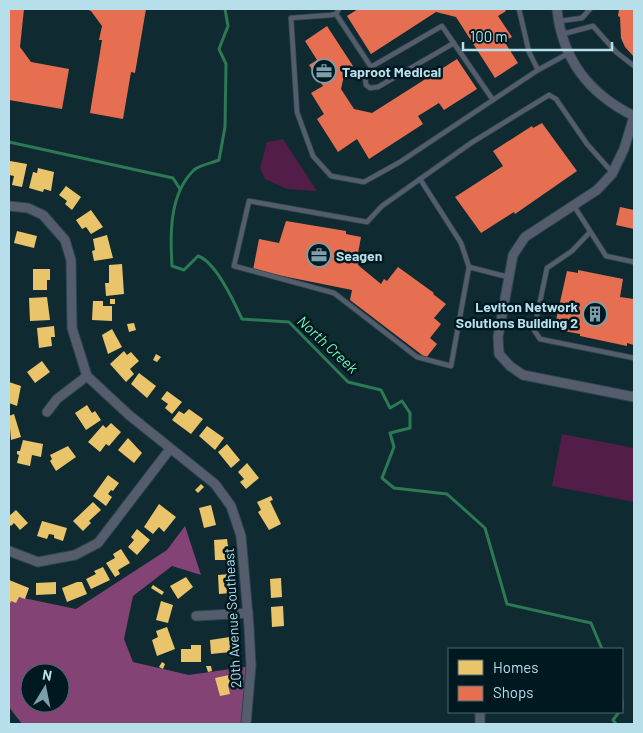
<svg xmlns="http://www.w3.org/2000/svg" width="643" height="733" font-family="Barlow,sans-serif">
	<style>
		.green { fill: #521d49 }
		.forest { fill: #834375; fill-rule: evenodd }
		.homes { fill: #e9c46a }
		.shops { fill: #e76f51 }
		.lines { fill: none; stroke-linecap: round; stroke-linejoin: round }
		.stream { stroke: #2c7954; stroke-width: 3 }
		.service-casing { stroke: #2c464c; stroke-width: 6 }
		.minor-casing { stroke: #2c464c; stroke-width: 11 }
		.service { stroke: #555d6d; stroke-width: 4.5 }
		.minor { stroke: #555d6d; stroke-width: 9 }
		.labels { text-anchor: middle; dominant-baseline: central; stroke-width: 5; stroke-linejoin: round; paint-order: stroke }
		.poi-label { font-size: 14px; font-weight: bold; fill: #b7deeb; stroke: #001920; text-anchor: start }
		.street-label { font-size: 14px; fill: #b7deeb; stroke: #001920 }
		.water-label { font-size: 15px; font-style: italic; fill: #71fcb6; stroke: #001920 }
	</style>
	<rect width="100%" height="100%" fill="#0f2b31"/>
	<g class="green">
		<path d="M283,139l34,52 -30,-2 -22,-10 -5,-11 7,-26z"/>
		<path d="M562,434l72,14v54l-82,-16z"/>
	</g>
	<path class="forest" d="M185,526l16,49 -29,-9 -39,30 -9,43 9,23 56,13 62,-9 -5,58h-224l-13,-17v-112l67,14 91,-59zM30,673h30v30h-30z"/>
	<g class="homes">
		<path d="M10,161l17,3 -5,23 -10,-2 2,-9 -5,-1z"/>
		<path d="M38,168l16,4 -3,19 -7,-2 -1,3 -14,-4 4,-16 4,1z"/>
		<path d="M66,186l15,11 -9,13 -7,-6 2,-3 -8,-6z"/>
		<path d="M91,210l12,17 -12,7 -5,-7 -4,2 -6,-9z"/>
		<path d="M17,231l20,5 -3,12 -20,-5z"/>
		<path d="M107,235l6,23 -19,3 -2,-10 3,-1 -2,-11z"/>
		<path d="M122,264l2,30 -18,2 -1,-13h4v-18z"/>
		<path d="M33,269h17v11h-3v10h-14z"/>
		<path d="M47,297l3,23 -20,1 -1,-23z"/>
		<rect x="110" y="299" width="5" height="5"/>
		<path d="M93,301h10v5h9v15l-20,-1z"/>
		<path d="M134,323l2,7 -7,2 -2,-8z"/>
		<path d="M54,326l1,11h-4l1,9 -13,2 -2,-20z"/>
		<path d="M112,329l10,18 -14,7 -6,-19z"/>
		<path d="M124,351l3,4 4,-3 8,9 -9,8 4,5 -8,8 -16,-18z"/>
		<path d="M156,354l5,3 -4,5 -4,-2z"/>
		<path d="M42,361l8,11 -15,11 -8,-11z"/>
		<path d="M139,373l17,13 -9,12 -16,-14z"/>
		<path d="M9,382l12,4 -4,20 -8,-3z"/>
		<path d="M167,391l15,11 -10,12 -7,-6 3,-4 -7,-5z"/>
		<path d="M87,405l5,8 3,-2 6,9 -15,10 -11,-17z"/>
		<path d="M189,409l14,10 -12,15 -19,-14 7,-9 5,3z"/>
		<path d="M14,414l7,23 -10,3 -2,-24z"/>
		<path d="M111,423l10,9 -12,14 -3,-2 -6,8 -12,-10 15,-17 3,3z"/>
		<path d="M207,426l17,12 -9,12 -16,-14z"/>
		<path d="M128,438l14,15 -8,10 -16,-13z"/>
		<path d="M23,440l20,4 -2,13 -9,-2 -2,11 -13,-3 2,-8 -2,-1v-3h3z"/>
		<path d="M227,444l13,16 -9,8 -13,-16z"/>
		<path d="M68,446l8,11 -20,14 -6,-10 2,-2 -2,-4z"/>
		<path d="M247,463l12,15 -13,11 -6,-7 4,-3 -6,-7z"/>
		<path d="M108,475l11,8 -6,8 -2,-1 -3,4 4,3 -6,9 -13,-10z"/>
		<path d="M201,484l3,3 -6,6 -3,-3z"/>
		<path d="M271,496l2,4 -3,1 11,23 -12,6 -11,-18 3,-2 -4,-8z"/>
		<path d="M93,502l8,8 -12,11 2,2 -8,8 -10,-10z"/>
		<path d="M159,504l17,13 -12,15 -5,-5 -6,7 -9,-7z"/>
		<path d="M211,505l5,20 -12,3 -5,-20z"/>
		<path d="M16,510l12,13 -8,7 -6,-7 -3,3 -2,-2v-8z"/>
		<path d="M42,521l25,7 -4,13 -9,-3v-3l-5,-1 -2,5 -10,-3z"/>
		<path d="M137,529l13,11 -13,15 -9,-8 6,-7 -3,-3z"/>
		<path d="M227,539l3,21h-15l-1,-20z"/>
		<path d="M121,549l9,14 -12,7 2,4 -5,3 -9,-14 9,-5 -2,-4z"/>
		<path d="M103,567l7,13 -19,9 -5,-10 10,-5 -2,-3z"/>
		<path d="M230,574l1,19 -12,1 -1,-19z"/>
		<path d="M186,577l7,10 -15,12 -8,-13z"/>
		<path d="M281,578l1,19 -11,1 -1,-19z"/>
		<path d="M9,580l20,8 -4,11 -6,-2 -3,6 -5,-2 -2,4z"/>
		<path d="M56,582v12l-20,1v-12z"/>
		<path d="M77,582h5l5,12 -20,8 -5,-14z"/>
		<path d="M153,585l11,7 -2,3 -11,-7z"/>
		<path d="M161,601l12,4 -5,18 -12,-3z"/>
		<path d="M283,606l1,20 -12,1 -1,-20z"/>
		<path d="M167,627l8,22 -18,7 -5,-16 6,-3 -2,-6z"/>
		<path d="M230,637l1,15 -20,2 -1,-14z"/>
		<path d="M191,645h10v17h-20v-13h10z"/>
		<path d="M162,662l3,2 -2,5 -4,-2z"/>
		<path d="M206,666h5l1,5 -4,1z"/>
		<path d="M229,675l2,9 -3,1 2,9 -10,2 -5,-18z"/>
	</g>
	<g class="shops">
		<path d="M9,9h15l-4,38 11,15 38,7 -7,40 -53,-9z"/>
		<path d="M86,9h60l-11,64 -4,-1 -8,47 -33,-6 12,-73h-3l3,-14 -11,-15z"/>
		<path d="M358,9h146l2,2 -8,5 14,21 -8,4 14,22 -23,15 -39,-61 -20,-5 -65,42 -24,-38z"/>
		<path d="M619,9h15v48l-9,-10 -4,-9 -1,-21 -2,-1z"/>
		<path d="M327,26l26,40 -8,5 -4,18 13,20 18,4 85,-54 20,30 -33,21 -5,-7 -21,13 5,8 -54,35 -12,-20 -19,13 -21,-33 7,-5 -13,-21 12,-7 -14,-21 8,-5 -12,-19z"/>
		<path d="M542,123l35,48 -62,43 -1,-2 -33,21 -26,-36 48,-31 -10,-15 39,-25 1,2z"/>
		<path d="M620,207l14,3v19l-18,-4z"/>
		<path d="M286,221l60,10v3l15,3 -4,22 2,1 -1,5 23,19 3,-5 3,2 11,-14 36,26 -1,1 13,10 -12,14 7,6 -11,14 7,6 -11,14 -76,-58 2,-10 -99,-20 6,-31 20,4z"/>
		<path d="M578,270l45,9 -3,18 14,2v46l-7,-2v3l-47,-10v-2l-26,-5 13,-58 11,2z"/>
	</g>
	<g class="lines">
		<g class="stream">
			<path d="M225,9l3,17 -9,23 7,15 -1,63 -6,33c-7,3 -19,5 -25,10 -25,24 -24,65 -22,96l12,4 14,-14c18,6 36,46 44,63l47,3 59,60 33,8 9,18 12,-7 8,12v15l-20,5 4,14 -12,31 12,10 53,6 38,34 22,76 84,19 11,26"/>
			<path d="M9,142l164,36 7,11"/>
			<path d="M622,700v9"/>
			<path d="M616,724l-3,-4 6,-8"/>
		</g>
		<g class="service-casing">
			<g id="service">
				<path d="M339,9l-3,5 -5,1 -40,3 6,94 16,44 18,20 33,6 36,-20 138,-92 31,-17"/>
				<path d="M519,9l10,43 9,18"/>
				<path d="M336,14l35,53 71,-41 51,74"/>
				<path d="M560,21l22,-3 8,-9"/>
				<path d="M563,34l30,-8 23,26 18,14"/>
				<path d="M371,67l-6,10 1,8 4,3 8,-1 76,-44"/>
				<path d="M420,179l41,64 8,24"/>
				<path d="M574,206l32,50 28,6"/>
				<path d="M590,232l-18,19 -25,17 -13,62 6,9 94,19"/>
				<path d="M508,277l-39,-10 -18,99 -34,-9 -83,-64 -100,-27 15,-65 118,21 15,-16 89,-63 78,-48 7,4 31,45 25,28"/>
			</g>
		</g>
		<g class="minor-casing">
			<g id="minor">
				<path d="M557,9c5,50 32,85 77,107"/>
				<path d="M634,116l-10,33 -12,25 -15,16 -72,47 -12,18 -15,82 1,17 11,12 13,9 111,22"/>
				<path d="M9,206l19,2 15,7 22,25 6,20 1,68 15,48 42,39 86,69 16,22 10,30 8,91 2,39 -5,58"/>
				<path d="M47,412l10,-13 30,-23"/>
				<path d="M9,551l29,11 37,-7 23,-12 72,-94"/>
				<path d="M196,616l52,-3"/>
				<path d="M480,724v-11"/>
			</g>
		</g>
		<use href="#service" class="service"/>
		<use href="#minor" class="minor"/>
	</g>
	<defs>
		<g id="office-ring" transform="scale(1.25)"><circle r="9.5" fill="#001920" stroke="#7c9faa" stroke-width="1.5"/><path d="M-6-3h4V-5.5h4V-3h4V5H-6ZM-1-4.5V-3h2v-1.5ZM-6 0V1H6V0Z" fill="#7c9faa"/></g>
		<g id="building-ring" transform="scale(1.25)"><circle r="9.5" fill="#001920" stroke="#7c9faa" stroke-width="1.5"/><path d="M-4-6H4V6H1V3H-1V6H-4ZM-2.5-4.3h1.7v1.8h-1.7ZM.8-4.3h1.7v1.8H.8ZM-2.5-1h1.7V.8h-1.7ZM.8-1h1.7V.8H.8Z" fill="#7c9faa"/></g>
	</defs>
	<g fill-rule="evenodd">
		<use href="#office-ring" x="324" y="71"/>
		<use href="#office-ring" x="319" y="255"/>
		<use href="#building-ring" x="595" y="314"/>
	</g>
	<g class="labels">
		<g class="poi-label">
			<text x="342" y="71">Taproot Medical</text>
			<text x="336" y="255">Seagen</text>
			<text x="578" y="306" text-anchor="end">Leviton Network<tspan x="578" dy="16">Solutions Building 2</tspan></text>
		</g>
		<g class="street-label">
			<text transform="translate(232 618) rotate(-93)">20th Avenue Southeast</text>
		</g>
		<g class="water-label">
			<text transform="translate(328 344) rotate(43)">North Creek</text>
		</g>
	</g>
	<rect width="643" height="733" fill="none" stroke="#b7deeb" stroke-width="20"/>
	<rect x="448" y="648" width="175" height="65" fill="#001920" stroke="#496871"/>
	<rect x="458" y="660" width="25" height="15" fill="#e9c46a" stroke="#496871"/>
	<text x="493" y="673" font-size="15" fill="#b7deeb">Homes</text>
	<rect x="458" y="686" width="25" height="15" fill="#e76f51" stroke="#496871"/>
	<text x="493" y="698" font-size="15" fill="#b7deeb">Shops</text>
	<g transform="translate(45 688) rotate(10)"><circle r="24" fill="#001920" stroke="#496871"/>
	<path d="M0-4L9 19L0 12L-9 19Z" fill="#7c9faa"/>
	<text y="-8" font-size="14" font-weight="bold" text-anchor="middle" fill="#b7deeb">N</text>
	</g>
	<path d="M463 42v8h149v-8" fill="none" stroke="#b7deeb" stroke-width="2.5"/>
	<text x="470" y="42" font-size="15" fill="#b7deeb" stroke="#001920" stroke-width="4" paint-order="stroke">100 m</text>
</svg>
